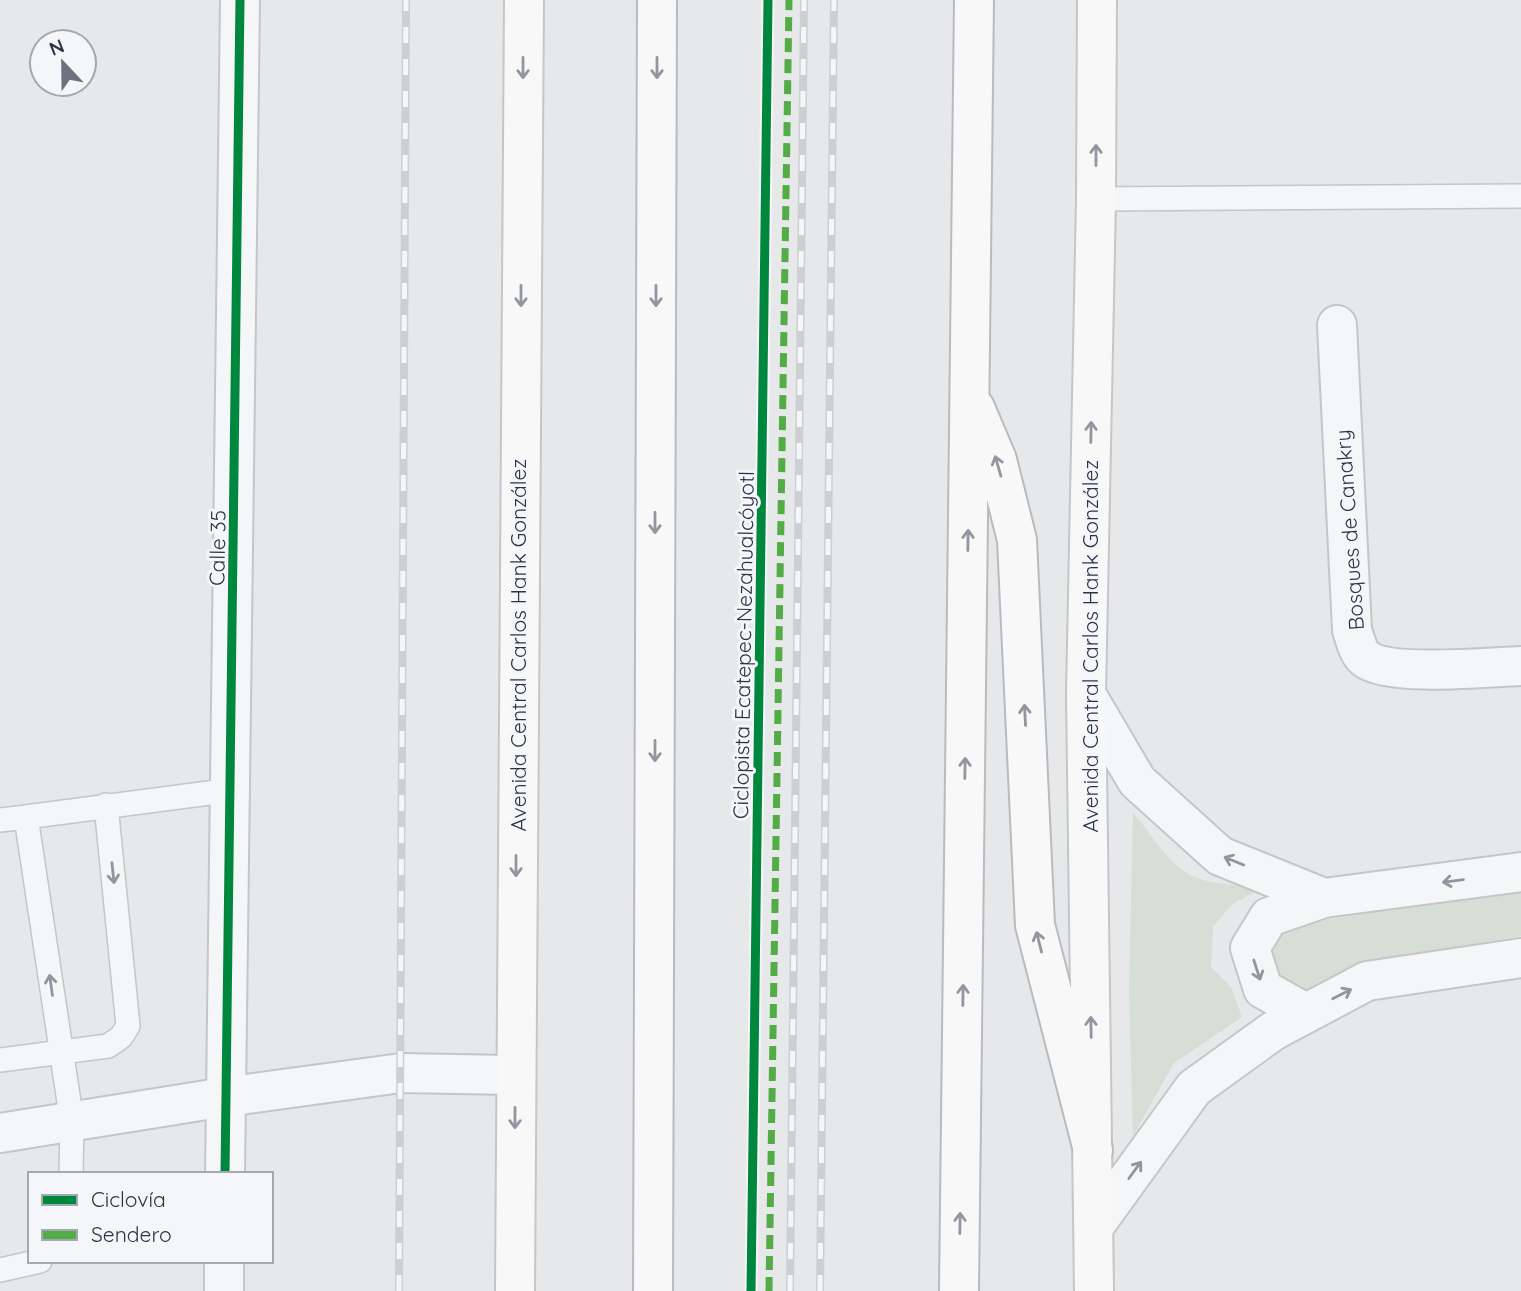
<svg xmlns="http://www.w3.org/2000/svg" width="1521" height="1291" font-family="Quicksand,sans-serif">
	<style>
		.green { fill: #d6ded6 }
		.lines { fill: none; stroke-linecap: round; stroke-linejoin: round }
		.service-casing { stroke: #c4c6c8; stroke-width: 26 }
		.minor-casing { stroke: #c4c6c8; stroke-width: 42 }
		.tertiary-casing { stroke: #c4c6c8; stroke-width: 42 }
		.secondary-casing { stroke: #c4c6c8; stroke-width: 42 }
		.motorway-casing { stroke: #b8bbbf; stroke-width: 42 }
		.service { stroke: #f5f6f7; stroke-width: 23 }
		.minor { stroke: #f5f6f7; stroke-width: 38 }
		.tertiary { stroke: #f5f6f7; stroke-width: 38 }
		.secondary { stroke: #f8f8f8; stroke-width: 38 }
		.motorway { stroke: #f8f8f8; stroke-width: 38 }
		.rail-casing { stroke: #cecfd2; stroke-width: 8 }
		.rail { stroke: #f4f6f9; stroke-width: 5; stroke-dasharray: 16; stroke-linecap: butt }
		.quiet { stroke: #54ac47; stroke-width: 7; stroke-dasharray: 14 7; stroke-linecap: butt }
		.cycleway-casing { stroke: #f4f6f9; stroke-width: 13 }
		.cycleway { stroke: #00873e; stroke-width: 9 }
		.oneway { stroke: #92969e }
		.oneway2 { stroke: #90959e }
		.labels { text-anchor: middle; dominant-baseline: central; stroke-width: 6; stroke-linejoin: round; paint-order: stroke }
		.street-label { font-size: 21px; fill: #2b3445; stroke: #f4f6f9 }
	</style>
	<rect width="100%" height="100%" fill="#e6e8ea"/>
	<g class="green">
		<path d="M1133,812c18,22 36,55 64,66 21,8 48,7 70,8l-35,18 -19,23 -2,40 20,20 11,30 -68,46 -41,73 -4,-145z"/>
		<path d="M1521,888v48l-148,25 -75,32c-22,-20 -34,-25 -25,-57l15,-10z"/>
	</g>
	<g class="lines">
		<g class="service-casing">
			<g id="service">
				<path d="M1096,199l425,-3"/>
				<path d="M0,820l26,-3"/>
				<path d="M0,1060l108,-14 13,-9 7,-11 -22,-221"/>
				<path d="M71,1174l1,-52 -46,-305 206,-27"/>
				<path d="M0,1270l40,-9"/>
			</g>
		</g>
		<g class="minor-casing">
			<path id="minor" d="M1337,325l15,305c3,9 6,23 14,29 24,18 122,8 155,7"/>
		</g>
		<g class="tertiary-casing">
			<g id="tertiary">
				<path d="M1086,694l51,87 83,75 104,42 197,-26"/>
				<path d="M1306,1013l-43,-24 -13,-41 19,-31 55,-19"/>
				<path d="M0,1133l225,-36 176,-24 114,2"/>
				<path d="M225,1174l15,-1174"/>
				<path d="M1095,1225l99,-137 79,-57 94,-50 154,-23"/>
				<path d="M224,1291v-30"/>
			</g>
		</g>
		<g class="secondary-casing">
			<g id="secondary">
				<path d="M515,1291l9,-1291"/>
				<path d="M1094,1291l-8,-597 10,-495 1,-199"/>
			</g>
		</g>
		<g class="motorway-casing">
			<g id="motorway">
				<path d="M975,408l22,52 20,80 18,385 58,225"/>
				<path d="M653,1291l4,-1291"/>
				<path d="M959,1291l15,-1291"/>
			</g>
		</g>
		<use href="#service" class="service"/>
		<use href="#minor" class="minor"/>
		<use href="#tertiary" class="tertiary"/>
		<use href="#secondary" class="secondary"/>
		<use href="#motorway" class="motorway"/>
		<g class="rail-casing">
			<g id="rail">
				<path d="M399,1291l7,-1291"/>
				<path d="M790,1291l14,-1291"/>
				<path d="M820,1291l14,-1291"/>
			</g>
		</g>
		<use href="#rail" class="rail"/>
		<path class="quiet" d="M769,1291l20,-1291"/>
		<g class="cycleway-casing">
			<g id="cycleway">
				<path d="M225,1174l15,-1174"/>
				<path d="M751,1291l17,-1291"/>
			</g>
		</g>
		<use href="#cycleway" class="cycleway"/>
	</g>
	<defs><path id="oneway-shaft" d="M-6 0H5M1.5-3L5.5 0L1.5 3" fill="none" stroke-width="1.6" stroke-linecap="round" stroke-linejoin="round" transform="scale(1.75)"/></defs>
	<g class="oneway">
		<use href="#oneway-shaft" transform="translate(523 68) rotate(90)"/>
		<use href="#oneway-shaft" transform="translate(657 68) rotate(90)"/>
		<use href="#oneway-shaft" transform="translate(1096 155) rotate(-90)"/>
		<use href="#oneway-shaft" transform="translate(521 296) rotate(90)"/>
		<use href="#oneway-shaft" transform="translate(656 296) rotate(90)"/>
		<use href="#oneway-shaft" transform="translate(1091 432) rotate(-89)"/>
		<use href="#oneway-shaft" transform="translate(998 466) rotate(-106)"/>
		<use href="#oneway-shaft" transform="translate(655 523) rotate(90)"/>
		<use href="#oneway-shaft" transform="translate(968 540) rotate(-89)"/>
		<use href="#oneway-shaft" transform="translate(1025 715) rotate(-93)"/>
		<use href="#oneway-shaft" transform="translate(655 751) rotate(90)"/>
		<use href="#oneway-shaft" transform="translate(965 768) rotate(-89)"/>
		<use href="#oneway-shaft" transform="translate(516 866) rotate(90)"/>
		<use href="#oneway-shaft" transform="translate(1039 942) rotate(-104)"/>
		<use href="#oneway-shaft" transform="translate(963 995) rotate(-89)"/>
		<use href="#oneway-shaft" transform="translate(1091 1027) rotate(-91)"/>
		<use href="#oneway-shaft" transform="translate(515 1118) rotate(90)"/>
		<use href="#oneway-shaft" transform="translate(960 1223) rotate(-89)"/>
	</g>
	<g class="oneway2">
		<use href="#oneway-shaft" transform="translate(1234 861) rotate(-158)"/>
		<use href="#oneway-shaft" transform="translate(113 873) rotate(84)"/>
		<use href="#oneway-shaft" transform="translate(1453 881) rotate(173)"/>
		<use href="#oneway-shaft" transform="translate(1257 970) rotate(72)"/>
		<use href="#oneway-shaft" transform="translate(51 985) rotate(-98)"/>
		<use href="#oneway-shaft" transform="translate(1342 994) rotate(-27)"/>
		<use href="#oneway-shaft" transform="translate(1135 1170) rotate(-54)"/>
	</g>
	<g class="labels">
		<g class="street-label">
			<text transform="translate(1349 530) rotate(-94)">Bosques de Canakry</text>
			<text transform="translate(217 548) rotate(-89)">Calle 35</text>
			<text transform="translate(518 645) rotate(-90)">Avenida Central Carlos Hank González</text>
			<text transform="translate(743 645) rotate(-89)">Ciclopista Ecatepec-Nezahualcóyotl</text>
			<text transform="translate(1090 646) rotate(-90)">Avenida Central Carlos Hank González</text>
		</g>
	</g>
	<rect x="28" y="1172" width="245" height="91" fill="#f4f6f9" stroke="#a4a8b1" stroke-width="2"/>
	<rect x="42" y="1195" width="35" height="10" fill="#00873e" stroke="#a4a8b1" stroke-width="2"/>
	<text x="91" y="1207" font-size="21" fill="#2b3445">Ciclovía</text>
	<rect x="42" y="1230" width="35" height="10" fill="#54ac47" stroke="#a4a8b1" stroke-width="2"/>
	<text x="91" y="1242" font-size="21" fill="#2b3445">Sendero</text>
	<g transform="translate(63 63) rotate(338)"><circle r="33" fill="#f4f6f9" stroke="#a4a8b1" stroke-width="2"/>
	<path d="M0-5L12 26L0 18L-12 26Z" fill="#6c737f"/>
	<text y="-10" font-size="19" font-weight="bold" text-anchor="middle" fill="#2b3445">N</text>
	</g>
</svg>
